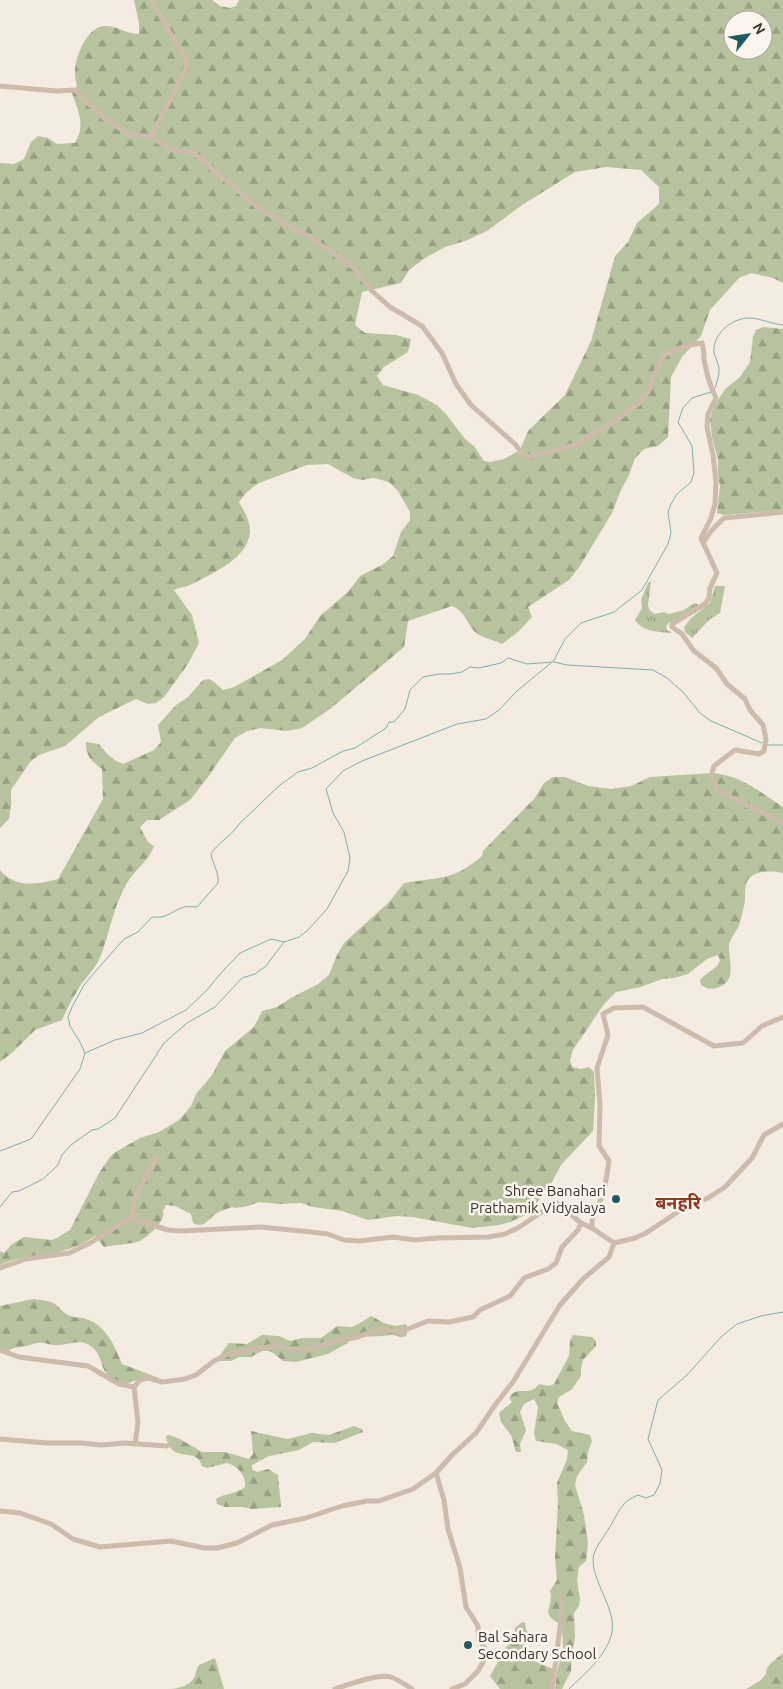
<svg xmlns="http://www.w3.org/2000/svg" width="783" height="1689" font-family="Ubuntu,'Noto Sans Devanagari',sans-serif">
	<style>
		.grass { fill: url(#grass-tufts) }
		.forest { fill: url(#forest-firs); fill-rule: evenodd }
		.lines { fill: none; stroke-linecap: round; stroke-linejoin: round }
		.stream { stroke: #7fb0b2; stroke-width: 1 }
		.minor { stroke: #cdbbac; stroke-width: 5 }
		.poi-dot { fill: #1f5a5e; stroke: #fbf5ee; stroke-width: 2 }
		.labels { text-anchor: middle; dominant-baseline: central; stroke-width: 5; stroke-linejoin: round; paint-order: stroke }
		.poi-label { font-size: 15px; fill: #3b302b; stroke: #fbf5ee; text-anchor: end }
		.quarter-label { font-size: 18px; font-weight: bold; fill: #8c3b22; stroke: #fbf5ee }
	</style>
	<defs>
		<pattern id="grass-tufts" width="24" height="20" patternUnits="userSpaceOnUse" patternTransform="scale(1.25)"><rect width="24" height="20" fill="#b8c4a0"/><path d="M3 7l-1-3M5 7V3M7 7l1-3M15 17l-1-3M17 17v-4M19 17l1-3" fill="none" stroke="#97a083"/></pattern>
		<pattern id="forest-firs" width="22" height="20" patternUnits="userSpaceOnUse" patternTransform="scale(1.25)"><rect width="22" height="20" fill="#b8c4a0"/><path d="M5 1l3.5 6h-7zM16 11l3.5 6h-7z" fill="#97a083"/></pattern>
	</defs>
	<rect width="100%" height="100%" fill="#f4ebe1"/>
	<g class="grass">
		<path d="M651,581l-3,25 2,5 5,3 9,-2 5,2 15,-4 10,-7 5,2 -32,19 -1,5 6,4c-13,-1 -29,-1 -37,-13l7,-12 -1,-8 7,-17z"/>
		<path d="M715,586h10l-5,27 -11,7 -17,18 -7,-6 -1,-5 7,-9 19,-15z"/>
	</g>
	<g class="forest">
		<path d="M134,0h78l8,6 10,2 6,-2 3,-6h544v283l-10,-5 -22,-5 -12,5 -29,32 -9,26 -19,21 -11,20 -3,60 -10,9 -14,3 -9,9 -6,17 -8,15 -9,23 -32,53 -11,14 -41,27 4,10 -14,15 -16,12c-7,-4 -16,-5 -23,-9 -14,-10 -11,-22 -27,-29l-44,15 -4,26 -74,62 -28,19 -15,3 -26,-3 -14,3 -12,7 -27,39 -18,23 -31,20h-12l-7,7 8,15 6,4c-5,15 -19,23 -27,37 -13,22 -17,48 -26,72 -4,12 -14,21 -21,31 -7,11 -13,23 -18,34l-27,10 -21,21 -14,11v-192c15,18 37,15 58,9l45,-80 -1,-30c-10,-7 -17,-14 -16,-27l13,2c7,9 13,16 24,20l31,-14 7,-8 -3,-17 18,-20 12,-8 15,-17 6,-1 4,2 10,9 11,-3 48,-27 23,-21 15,-23 28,-24 12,-16 22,-11 11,-9 8,-24 9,-12v-8l-12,-21 -9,-9 -15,-4 -12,2 -9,-2 -25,-14 -21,1 -40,15 -10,4 -11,9 -7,9c5,9 11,18 11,29 -1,27 -37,42 -58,53 -5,3 -12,3 -18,6l18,25 7,28 -11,21 -24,33 -8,6 -8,1 -12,-5 -37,18 -34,29 -26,9 -9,7 -19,28v16l-2,13 -9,9v-665l14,1 10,-5 7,-17 7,-6 10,2 9,6 18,-1c11,-18 3,-32 -3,-50l5,-7c-1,-4 -2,-8 -2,-12 -1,-15 12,-49 31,-48 12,0 20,8 33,8v-11zM733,20h30v30h-30zM606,167l35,3 18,17v17l-22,19 -9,19 -13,14 -24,85 -26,54 -37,36 -8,19 -16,9 -14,3 -6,-1 -10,-15 -9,-7 -19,-25 -9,-9 -19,-10 -35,-10 -6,-9 7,-9 24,-15 3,-13 -15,-4 -31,-2 -10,-8 7,-33 39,-9 8,-13 16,-12 20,-11 20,-6 22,-10 35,-26 53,-33z"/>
		<path d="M763,327l20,2v181l-59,5 -7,-2 3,-27 -2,-11v-15l-6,-23 -2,-18 3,-11 12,-19 15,-12 10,-15 3,-25 3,-7z"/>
		<path d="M712,773c31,3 46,18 71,34v66c-11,-3 -33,-3 -37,11 -1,5 -1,11 -1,16 -1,7 -3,15 -5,22 -2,9 -11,16 -11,24 -1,15 9,33 -10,41 -6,3 -13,2 -18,-2l-1,-5c6,-8 17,-10 20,-20l-2,-5 -11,4 -19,15 -14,4 -12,1 -21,8 -25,5 -12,12 -31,46 -3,11 2,6 9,2 8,-2 5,5 1,25 -2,34 -32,34 -9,17 -22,31 -20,9 -11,3 -27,3 -59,-11 -16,-1 -29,4 -26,-9 -29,-4 -12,-4 -22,1 -20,-2 -11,4 -13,2 -3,-1c-5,2 -11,4 -15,6 -9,5 -11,16 -24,10l-2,-9 -16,-8 -9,-1 -3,6c3,10 -15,26 -23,30 -7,3 -28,4 -36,6l-9,-11c-15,11 -33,16 -52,19 -15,3 -29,3 -43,10v-14l4,2 7,-8 13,-8 27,3 6,-2 13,-8 29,-57 11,-16 4,-4 26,-15 19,-6 20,-12 12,-14 5,-12 16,-19 13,-24 29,-24 8,-16 15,-4 14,-9 27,-14 11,-9 8,-20 7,-12 45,-41 15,-19c35,-6 49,-2 78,-27l1,-5 51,-52 10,-16 9,-6h12l23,9 23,3 20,-3 19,-9z"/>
		<path d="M33,1299c6,1 14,1 20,4 6,3 9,9 15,12 6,3 9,2 15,3 22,5 32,28 39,46l37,14 -2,2c-5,-1 -10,-1 -15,-1 -11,1 -13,8 -26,2 -18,-9 -11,-22 -23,-33 -11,-10 -21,-4 -33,-3 -8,1 -16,-3 -23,-2 -4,0 -7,3 -11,3 -8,2 -11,0 -18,5l-8,-3v-42z"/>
		<path d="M371,1316l13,7 11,3 11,-2 1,2v9c-6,5 -10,0 -16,0 -7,2 -33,1 -43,2v6l-20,11 -32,8 -13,-1 -10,-8 -5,-2h-6l-11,6h-12l-8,4h-11v-6l9,-12 18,1 15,-9 17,1 11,5 12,-3h19l16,-12 15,1 10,-5z"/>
		<path d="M573,1335l19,2 4,4v5l-13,14 -2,8v8l-9,13 -13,8 -2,6 8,18 7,10 18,4 2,6 -4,11 -1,10 -10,14 -2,9 9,30 4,28 -2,18 -7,6 -2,13 3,19 -1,7 -5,7 1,24 -3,16 -1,18 -9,18h-7l2,-17 6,-25 -1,-22c-25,-12 -7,-18 -12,-34l7,-11 -2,-23 3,-52 -1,-22 10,-24 1,-9 -12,-6 -20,-3 -2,-8 4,-26 -4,-8 -10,5 -4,8 6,18 -6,14 1,8h-5l-5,-17 -10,-13 -2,-9 13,-11 -3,-4c9,-15 19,1 30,-14l10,2 5,-2 15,-28 1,-15z"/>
		<path d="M354,1426l8,3 1,3 -28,11 -22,-1 -14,8 -30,6 -17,9v4l5,3 11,-3 10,6 3,32 -29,2 -9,-2h-18l-8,-3 -1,-5c9,-6 21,-5 29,-12 1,-12 -7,-21 -18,-24l-20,5 -5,-2c-5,-21 -31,0 -36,-30l3,-1 11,4 22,13h23l24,7 4,-5 -2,-23 36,8 25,-6 17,2z"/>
		<path d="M522,1622l3,1 2,10 -4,20 4,5 26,11 -3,20h-50l-10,-13 8,-14 4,-12 11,-8 2,-14z"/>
		<path d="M783,1653v36h-37l14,-8 6,-7 1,-6 3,-4z"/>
		<path d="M215,1658l9,31h-53c7,0 19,-4 23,-11 2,-4 2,-8 5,-13z"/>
	</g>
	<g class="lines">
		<g class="stream">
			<path d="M714,390c3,-7 7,-18 4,-26 -1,-4 -3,-7 -4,-11 -2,-18 17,-35 35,-35 11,0 22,6 34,7"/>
			<path d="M554,662l13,3 86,5 14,8 16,14 17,21 11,8 51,22"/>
			<path d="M766,745h17"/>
			<path d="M85,1053l-5,-11 -10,-16 -2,-9 4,-10 12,-22 10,-12 30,-34 14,-7 14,-15c16,2 19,-6 32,-10 4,-1 9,0 13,0l21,-24c1,-11 -5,-18 -7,-29 7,-12 21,-18 28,-30l41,-39 18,-13 14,-4 31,-17 12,-3 31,-20 3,-6h5l11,-13 5,-19 13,-13 16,-3h12l11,-2 8,-5 9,1 22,-5 7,-5 19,6 26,-2 12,-23 16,-16 33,-11 28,-22 26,-46 3,-11 -3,-21 3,-8 6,-10 14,-12 3,-9 -2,-27 -14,-24 5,-14 9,-10 19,-6"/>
			<path d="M0,1151l31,-12 49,-70 5,-16 30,-13 27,-7 44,-23 21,-20 14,-17 19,-20 31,-14 13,3 15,-5 8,-6 20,-22 21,-38 2,-13 -6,-26 -11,-19 -7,-24 17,-18 19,-10 95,-37 29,-5 13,-9 18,-19 34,-28"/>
			<path d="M0,1207l12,-15 7,-1 24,-12 15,-14 4,-10 9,-10 21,-15 6,-1 17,-11 49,-75 23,-20 28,-16 27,-29 13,-4 11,-8 18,-24"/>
			<path d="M569,1689c16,-16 38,-33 43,-57 5,-25 -27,-59 -17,-81 4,-9 11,-17 16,-26 9,-15 10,-23 27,-30l8,3 8,-3 6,-11 2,-14 -14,-31 10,-39 29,-25 34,-38 16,-13 24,-8 22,-4"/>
		</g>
		<g class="minor">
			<path d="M0,86l56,5 19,-1 30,29 25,16 21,2 19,12 25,5 66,56 47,26 46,32 18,23 18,16 32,19 20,27 14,31 15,21 45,40 5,8 6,4 48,-12 44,-27 19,-14 11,-14 9,-24 4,-8 6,-6 22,-7 12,-2c2,6 2,10 2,16 2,13 6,27 12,39l-8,16 -1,13 6,28 3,27 -1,22 -4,14 -10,20 16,35 -7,15 -1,10 -4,6 -33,20v3l10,7 12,17 22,17 11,16 18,15 5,11 13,15 3,14 -2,12 -5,3 -24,-4 -21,16 -3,10 7,15 65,32"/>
			<path d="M151,137l36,-71 -1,-6 -35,-60"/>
			<path d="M703,543l8,-12 13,-13 59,-6"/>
			<path d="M130,1218l38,12 13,1 80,-4 50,5 17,2 16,6 15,1 34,-4 22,3 22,-2 51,-1 17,-3 13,-6 31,-21 8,-4 24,20 11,5 22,15"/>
			<path d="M592,1228v-8l12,-28 5,-31 -10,-15 1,-41 -3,-37 11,-33 -5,-21 11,-6 29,-1 71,39 29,-3 19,-17 21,-9"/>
			<path d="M0,1268l26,-9 43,-6 21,-10 40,-25 3,-5 1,-13 22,-43"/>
			<path d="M0,1350l19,7 69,9 31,18 15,3"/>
			<path d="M0,1439l47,4h34l20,2 24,-2 42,3"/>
			<path d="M135,1444l3,-22 -4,-35 6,-7 9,-2 13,4 23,-3 11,-4 18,-14 14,-7 51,-9 12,5 19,-1 19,-6 29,-6 13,-5 14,-2 15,2 28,-11 21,1 24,-5 7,-7 30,-14 14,-18 24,-9 8,-6 6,-16 16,-17 3,-7"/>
			<path d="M436,1473l8,27 4,29 12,39 6,39 12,19 1,12 6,11 1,7 -8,15 -13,13 -13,5"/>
			<path d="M0,1511l20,2 31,11 22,15 27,8 71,-6 33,7h13l20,-5 35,-18 34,-7 36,-12 25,-5h12l34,-12 23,-16 16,-18 24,-22 19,-28 18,-23 47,-77 23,-26 26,-22 5,-14 21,-5 11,-5 41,-27 21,-8 17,-11 27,-29 12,-23 19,-11"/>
			<path d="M335,1689c11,-4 21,-7 32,-10 22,-6 26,-3 45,10"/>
			<path d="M552,1689l9,-69 1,-24"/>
		</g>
	</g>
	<g class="poi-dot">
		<circle cx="616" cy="1199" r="5"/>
		<circle cx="468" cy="1645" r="5"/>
	</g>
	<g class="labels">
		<g class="poi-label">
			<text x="606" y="1190">Shree Banahari<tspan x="606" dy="17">Prathamik Vidyalaya</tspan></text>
			<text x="478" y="1636" text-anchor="start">Bal Sahara<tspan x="478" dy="17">Secondary School</tspan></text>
		</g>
		<g class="quarter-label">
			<text x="678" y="1202">बनहरि</text>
		</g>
	</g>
	<g transform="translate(748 35) rotate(60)"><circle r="24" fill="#fbf5ee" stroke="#aea6a0"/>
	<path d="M0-4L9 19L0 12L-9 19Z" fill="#1f5a5e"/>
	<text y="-8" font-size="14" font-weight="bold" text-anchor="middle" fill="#3b302b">N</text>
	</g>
</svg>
